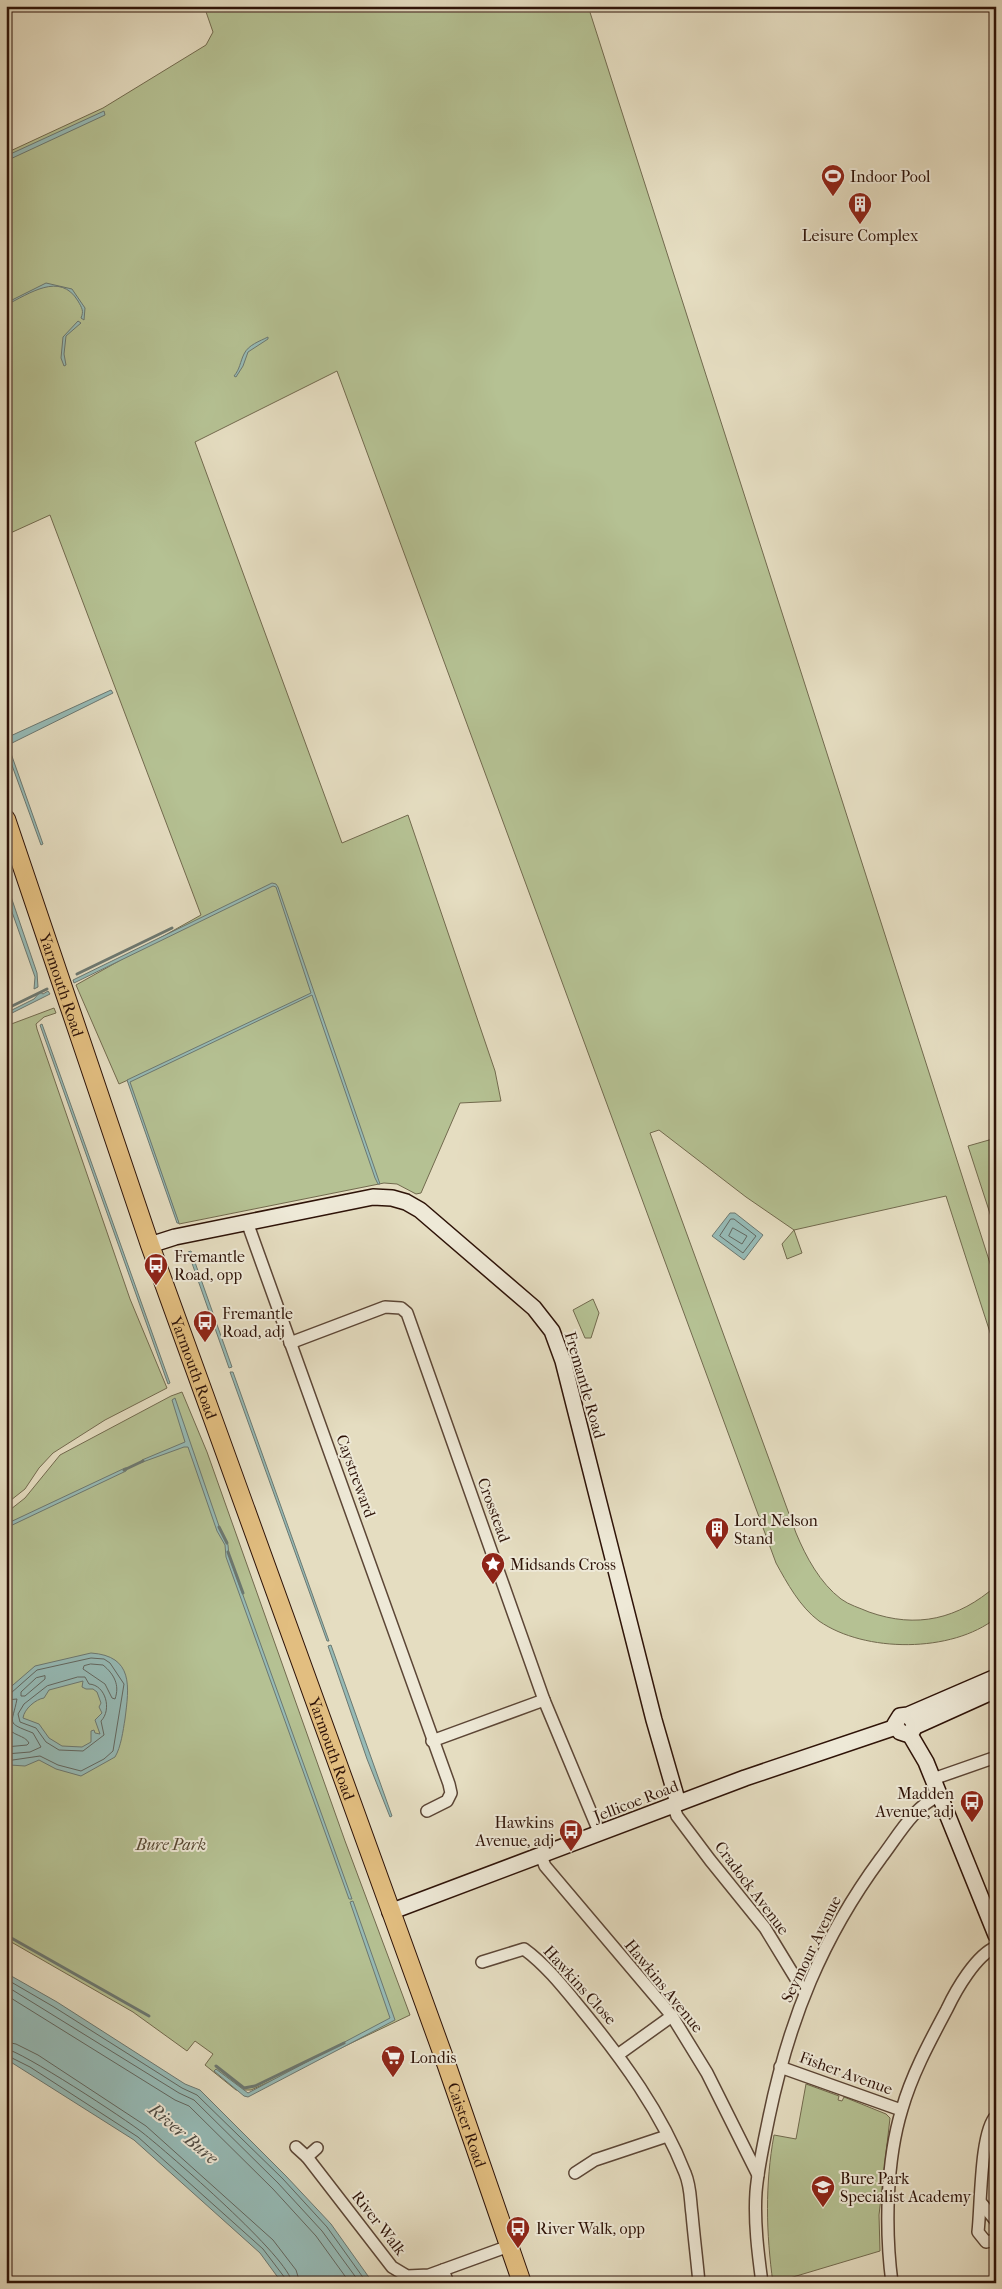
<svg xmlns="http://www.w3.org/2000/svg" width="1002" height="2289" font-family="'IM FELL French Canon',serif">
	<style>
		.green { fill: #b5c193; stroke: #726a4e }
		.water { fill: #96bbb7; stroke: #6c7871; fill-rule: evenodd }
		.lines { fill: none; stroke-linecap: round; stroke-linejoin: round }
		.shore { stroke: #626760; stroke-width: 1 }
		.stream { stroke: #6c7871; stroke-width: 3 }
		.street-casing { stroke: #5c4636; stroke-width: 14 }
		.secondary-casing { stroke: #2e1308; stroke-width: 18 }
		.primary-casing { stroke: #2e1308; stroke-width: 20 }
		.street { stroke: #eee9d7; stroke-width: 11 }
		.secondary { stroke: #eee9d7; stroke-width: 15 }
		.primary { stroke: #e2be80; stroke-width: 18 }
		.labels { text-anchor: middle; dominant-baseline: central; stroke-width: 4; stroke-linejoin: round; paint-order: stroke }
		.poi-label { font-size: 16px; fill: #2e1308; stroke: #eee9d7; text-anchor: start }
		.street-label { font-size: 16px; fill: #2e1308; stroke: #eee9d7 }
		.park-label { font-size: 16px; font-style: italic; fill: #564732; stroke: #eee9d7 }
		.water-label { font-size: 18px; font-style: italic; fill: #524e45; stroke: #eee9d7 }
	</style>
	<rect width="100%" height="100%" fill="#e5ddc1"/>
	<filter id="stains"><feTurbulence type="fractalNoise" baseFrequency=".004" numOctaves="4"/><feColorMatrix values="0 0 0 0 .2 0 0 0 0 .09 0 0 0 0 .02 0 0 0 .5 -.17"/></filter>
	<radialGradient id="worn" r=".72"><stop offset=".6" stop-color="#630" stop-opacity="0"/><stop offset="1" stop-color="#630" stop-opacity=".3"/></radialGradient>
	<g class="green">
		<path d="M204,6h384l408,1276v69l-50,-155 -152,34 8,23 -15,6 -5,-15 12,-14 -48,-33 -87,-67 -9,3 146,400c10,24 24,50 45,66 8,6 19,9 28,13 48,17 89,7 127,-26v32c-44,35 -131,35 -177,3 -19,-14 -32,-38 -43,-58l-439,-1192 -142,71 147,401 66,-28 87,256 6,30 -41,2 -39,90 -5,1 -19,-10 -13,-1 -205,41 -51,-144 -9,4 -43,-99 125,-70 -151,-400 -44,20v-382l97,-45 103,-63 7,-13z"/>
		<path d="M54,1008l2,5 -12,4 -8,7 1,5 93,270 37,89 -62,32 -52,33 -14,15 -14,21 -19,15v-478z"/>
		<path d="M996,1138v94l-28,-86z"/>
		<path d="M593,1299l6,14 -8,25h-6l-12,-28z"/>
		<path d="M182,1392l25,60 138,389 65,174 -130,62 -29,13h-15l-31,-25 8,-11 -18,-13 -8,10 -54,-39 -127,-73v-426l19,-15 35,-43 111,-59z"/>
		<path d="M806,2084l33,12 -1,4 4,1 2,-4 42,17 4,4 -11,97 1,36 -107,32c-7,-50 -8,-99 1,-148l22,4z"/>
	</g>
	<g class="water">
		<path d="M104,111l1,4 -99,46v-5z"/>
		<path d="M46,283l26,6 13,19 -1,12 -3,-2c3,-7 1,-10 -3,-17 -18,-30 -49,-7 -72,4v-2z"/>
		<path d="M78,321l3,2 -15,13 -2,18 2,11 -2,1 -3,-8 2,-21z"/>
		<path d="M268,337v2l-20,13 -5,14 -7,11 -2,-1c6,-7 6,-14 10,-22 4,-9 16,-13 24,-17z"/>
		<path d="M111,690l2,3 -105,52 35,99 -2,1 -35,-96v-11z"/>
		<path d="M6,882l31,91 1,14 -4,2 1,-12 -29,-82z"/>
		<path d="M272,883l4,1 2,3 102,297h-2l-3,-6 -63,-183 -182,87 49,141h-2l-50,-143 184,-87 -35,-106 -3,-1 -199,97 -1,-3z"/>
		<path d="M48,991l2,3 -44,22v-3l28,-14 6,-7 3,2z"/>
		<path d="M42,1024l128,359 -2,1 -128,-359z"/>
		<path d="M730,1213h5l28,22 -19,25 -32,-24z"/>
		<path d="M191,1251l41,116 -3,1 -41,-116z"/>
		<path d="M230,1372h3l96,269h-2z"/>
		<path d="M175,1398l44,128 9,19 1,11 123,343h-3l-123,-342 -1,-12 -8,-14 -29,-84h-4l-44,16 2,-3 43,-18 -13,-42z"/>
		<path d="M125,1468h2l-1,3 -120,57v-4z"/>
		<path d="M331,1645l61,171 -2,1 -23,-58 -39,-113z"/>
		<path d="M91,1653c43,3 38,34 34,66 -2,12 -4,28 -10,38l-34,19 -25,-7 -17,-9 -14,6 -15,-1 -4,3v-77l29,-25zM83,1681l-1,6 4,2h7l4,3 4,11 -2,4 3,6 -7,7 5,14 -5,-1 -1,-3 -3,1v11l-9,5 -20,-1 -13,-8 -10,-14 -16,-6c1,-9 13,-19 21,-20l5,-8z"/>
		<path d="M353,1901l42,119 -147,77 -4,-1 -30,-25 2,-2 32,24 142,-75 -40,-116z"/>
		<path d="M6,1973l51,29 128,82 15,6 86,86 45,48 42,59h-91l-22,-30 -126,-113 -128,-81z"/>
	</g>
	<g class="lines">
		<g class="shore">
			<path d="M731,1219h3l22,17 -13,17 -23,-17z"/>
			<path d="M733,1228l14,8 -5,8 -13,-8z"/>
			<path d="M91,1664l12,1c11,9 17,20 12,34l-3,-1 -7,-14 -22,-15 1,-3z"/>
			<path d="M45,1676v3l-20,17h-4v-4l15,-14z"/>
			<path d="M78,1677h7l4,7c17,1 23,26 12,37l3,14 -21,16 -24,-1 -13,-8 -10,-14 -16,-6 -2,-8 6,-10 23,-18z"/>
			<path d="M6,1694l5,-1 26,-23 54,-12 13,1 6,4 14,21 -11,67 -9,8 -23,12 -23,-6 -18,-9 -34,5"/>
			<path d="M6,1700l11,-1c-5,26 -12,23 16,34l8,14 -11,5 -24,2"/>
			<path d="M6,1726c6,10 19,9 23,17l-2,2 -21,2"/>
			<path d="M6,1979l48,28 128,81 15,7 86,84 44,48 40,56"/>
			<path d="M6,1986l173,107 15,7 84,83 44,48 38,52"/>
			<path d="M6,1995l169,105 14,6 84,83 43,47 34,47"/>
			<path d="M6,2042l10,2 22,11 108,71 127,114 23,30 4,13"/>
			<path d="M6,2049c14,1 121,71 137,84 24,19 148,126 149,150"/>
			<path d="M6,2055l24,12 108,70 125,112 22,29 1,5"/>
		</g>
		<g class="stream">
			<path d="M77,974l95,-46"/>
			<path d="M6,1009l41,-20"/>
			<path d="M124,1470l19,-9"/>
			<path d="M219,1527l8,16"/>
			<path d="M228,1552l15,41"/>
			<path d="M6,1935l143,81"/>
			<path d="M216,2066l28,22 11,-2 89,-43"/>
		</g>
		<g class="street-casing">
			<g id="street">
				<path d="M247,1222l202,562 2,9 -4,8 -20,10"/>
				<path d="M290,1343l95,-36 16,1 6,5 137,387 56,134"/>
				<path d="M432,1741l112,-41"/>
				<path d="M933,1779l63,-22"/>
				<path d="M673,1805l4,11 33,44 55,68 39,64"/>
				<path d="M541,1856l4,10 127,150 35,57 51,102"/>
				<path d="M482,1962l42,-13c22,16 40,39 58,61 41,50 79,102 103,163 6,14 5,27 7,41 2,23 5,46 7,69"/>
				<path d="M619,2054l53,-38"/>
				<path d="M780,2067l121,43"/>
				<path d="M996,2116c-16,15 -15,91 -18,116l8,10 10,-2"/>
				<path d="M296,2147l11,10 85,110 15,9 22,-1 80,-29"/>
				<path d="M307,2157l10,-9"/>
				<path d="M575,2173l20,-13 72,-24"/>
				<path d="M982,2204l14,17"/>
				<path d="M443,2270l5,13"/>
				<path d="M762,2283c-4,-30 -8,-61 -6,-91 2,-25 8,-50 13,-75 20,-97 53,-179 112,-259 17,-22 32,-51 59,-63"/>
				<path d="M892,2283c-7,-53 -6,-122 10,-174 10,-35 28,-68 45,-100 9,-19 29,-54 49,-62"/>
			</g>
		</g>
		<g class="secondary-casing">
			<g id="secondary">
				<path d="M150,1245l25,-8 198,-40 19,1 14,4 14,8 114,98 18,23 11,30 91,359 24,83"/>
				<path d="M908,1715l6,8 -1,7 -7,4 -6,-2 -5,-8 5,-8 8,-1 88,-38"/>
				<path d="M914,1727l82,-37"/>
				<path d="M909,1733l17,29 70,173"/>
				<path d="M390,1912l355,-134 151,-51"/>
			</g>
		</g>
		<g class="primary-casing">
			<g id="primary">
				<path id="s1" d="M6,819l144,426 297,821 75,217"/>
			</g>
		</g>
		<use href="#street" class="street"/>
		<use href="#secondary" class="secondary"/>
		<use href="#primary" class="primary"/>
	</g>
	<defs>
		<g id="stadium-pin" transform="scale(1.25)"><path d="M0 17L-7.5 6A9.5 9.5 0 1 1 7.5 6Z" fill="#8f2418" stroke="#eee9d7"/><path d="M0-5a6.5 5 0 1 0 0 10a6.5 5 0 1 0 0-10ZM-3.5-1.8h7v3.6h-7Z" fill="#fff"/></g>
		<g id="building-pin" transform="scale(1.25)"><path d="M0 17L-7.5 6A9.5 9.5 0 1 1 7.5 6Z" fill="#8f2418" stroke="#eee9d7"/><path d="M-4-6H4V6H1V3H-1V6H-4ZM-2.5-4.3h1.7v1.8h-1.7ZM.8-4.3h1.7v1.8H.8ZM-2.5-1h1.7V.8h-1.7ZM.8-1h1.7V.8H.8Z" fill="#fff"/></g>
		<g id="bus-pin" transform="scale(1.25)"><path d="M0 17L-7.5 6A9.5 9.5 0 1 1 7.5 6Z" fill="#8f2418" stroke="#eee9d7"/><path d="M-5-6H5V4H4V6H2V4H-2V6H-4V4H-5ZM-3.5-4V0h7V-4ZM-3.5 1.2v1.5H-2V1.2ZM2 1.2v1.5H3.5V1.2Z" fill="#fff"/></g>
		<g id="sight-pin" transform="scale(1.25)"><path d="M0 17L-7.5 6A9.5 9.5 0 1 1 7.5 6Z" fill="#8f2418" stroke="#eee9d7"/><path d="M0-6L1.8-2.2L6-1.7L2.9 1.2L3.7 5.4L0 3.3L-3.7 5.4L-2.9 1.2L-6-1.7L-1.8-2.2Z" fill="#fff"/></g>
		<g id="supermarket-pin" transform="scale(1.25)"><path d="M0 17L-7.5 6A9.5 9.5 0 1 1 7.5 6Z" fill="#8f2418" stroke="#eee9d7"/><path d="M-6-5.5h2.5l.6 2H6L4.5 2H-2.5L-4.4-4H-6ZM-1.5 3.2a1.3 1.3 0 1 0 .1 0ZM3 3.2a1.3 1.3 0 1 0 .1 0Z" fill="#fff"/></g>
		<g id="school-pin" transform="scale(1.25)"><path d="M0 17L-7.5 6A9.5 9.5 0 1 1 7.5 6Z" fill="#8f2418" stroke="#eee9d7"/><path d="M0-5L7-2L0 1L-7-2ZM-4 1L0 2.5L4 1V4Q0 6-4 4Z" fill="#fff"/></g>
	</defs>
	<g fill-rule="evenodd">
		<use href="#stadium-pin" x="833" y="176"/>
		<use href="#building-pin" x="860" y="204"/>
		<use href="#bus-pin" x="156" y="1265"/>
		<use href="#bus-pin" x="205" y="1322"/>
		<use href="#building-pin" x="717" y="1529"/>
		<use href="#sight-pin" x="493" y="1564"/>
		<use href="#bus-pin" x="972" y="1802"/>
		<use href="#bus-pin" x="571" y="1831"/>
		<use href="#supermarket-pin" x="393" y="2057"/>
		<use href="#school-pin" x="823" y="2187"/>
		<use href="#bus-pin" x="518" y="2228"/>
	</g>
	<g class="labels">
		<g class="poi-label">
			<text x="850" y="176">Indoor Pool</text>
			<text x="860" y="235" text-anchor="middle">Leisure Complex</text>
			<text x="174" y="1256">Fremantle<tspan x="174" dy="18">Road, opp</tspan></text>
			<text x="222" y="1313">Fremantle<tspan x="222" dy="18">Road, adj</tspan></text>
			<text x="734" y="1520">Lord Nelson<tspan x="734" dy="18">Stand</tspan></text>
			<text x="510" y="1564">Midsands Cross</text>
			<text x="954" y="1793" text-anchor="end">Madden<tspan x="954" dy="18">Avenue, adj</tspan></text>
			<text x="554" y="1822" text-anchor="end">Hawkins<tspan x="554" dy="18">Avenue, adj</tspan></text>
			<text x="410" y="2057">Londis</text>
			<text x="840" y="2178">Bure Park<tspan x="840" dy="18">Specialist Academy</tspan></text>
			<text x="536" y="2228">River Walk, opp</text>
		</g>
		<g class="street-label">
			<text stroke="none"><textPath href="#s1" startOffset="175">Yarmouth Road</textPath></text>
			<text stroke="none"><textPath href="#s1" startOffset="580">Yarmouth Road</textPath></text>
			<text transform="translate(585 1385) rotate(74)">Fremantle Road</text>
			<text transform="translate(356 1476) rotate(70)">Caystreward</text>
			<text transform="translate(494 1510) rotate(70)">Crosstead</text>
			<text stroke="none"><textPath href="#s1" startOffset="985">Yarmouth Road</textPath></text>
			<text transform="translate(636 1801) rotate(-21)">Jellicoe Road</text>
			<text transform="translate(752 1888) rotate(53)">Cradock Avenue</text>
			<text transform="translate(811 1949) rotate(-64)">Seymour Avenue</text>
			<text transform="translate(580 1985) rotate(48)">Hawkins Close</text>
			<text transform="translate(664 1986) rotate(51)">Hawkins Avenue</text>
			<text transform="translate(846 2073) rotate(20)">Fisher Avenue</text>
			<text stroke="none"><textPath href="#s1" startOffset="1385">Caister Road</textPath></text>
			<text transform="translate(379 2223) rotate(52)">River Walk</text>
		</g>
		<g class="park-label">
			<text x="171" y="1844">Bure Park</text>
		</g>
		<g class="water-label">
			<text transform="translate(183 2134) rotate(40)">River Bure</text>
		</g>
	</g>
	<rect width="1002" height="2289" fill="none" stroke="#e5ddc1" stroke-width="25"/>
	<rect x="8" y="8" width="987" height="2274" fill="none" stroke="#2e1308" stroke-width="2.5"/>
	<rect x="12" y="12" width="977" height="2264" fill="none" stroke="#2e1308"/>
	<rect width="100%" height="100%" filter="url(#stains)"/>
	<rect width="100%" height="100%" fill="url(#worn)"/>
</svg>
